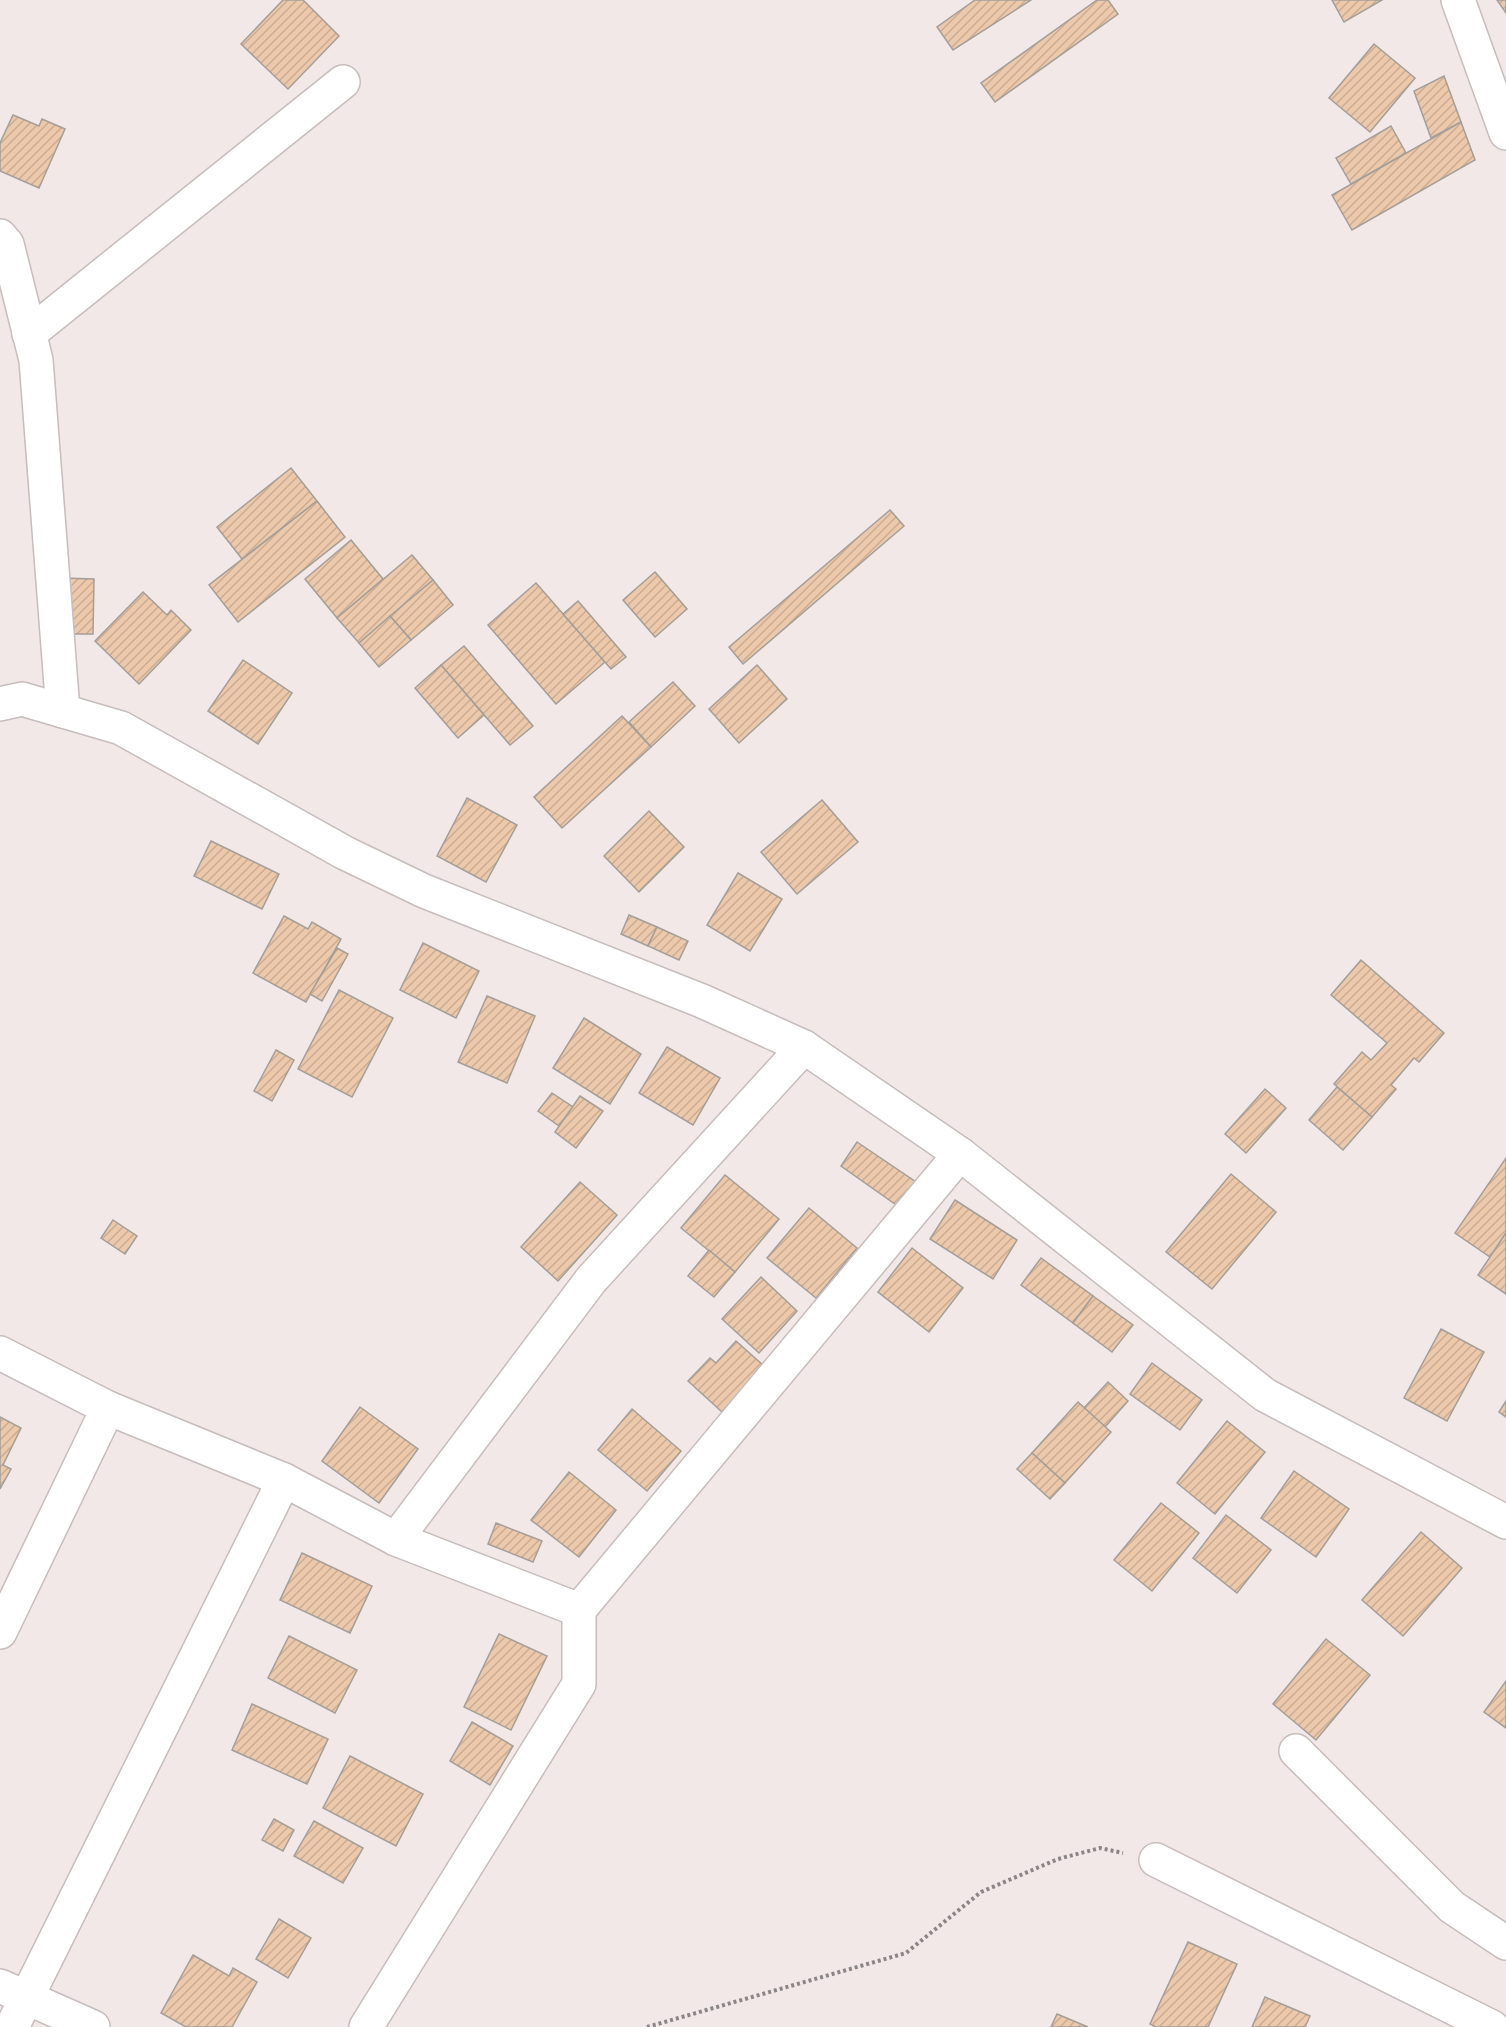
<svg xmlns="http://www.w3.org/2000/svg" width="1506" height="2027" font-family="Poppins,sans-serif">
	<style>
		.building { fill: url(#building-hatch); stroke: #a49e99; stroke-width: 1.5 }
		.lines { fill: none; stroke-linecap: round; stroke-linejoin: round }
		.minor-casing { stroke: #c6bdbc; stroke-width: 36 }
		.path { stroke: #8b8585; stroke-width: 4; stroke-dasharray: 3 3; stroke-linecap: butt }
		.minor { stroke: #fff; stroke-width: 33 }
	</style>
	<defs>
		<pattern id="building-hatch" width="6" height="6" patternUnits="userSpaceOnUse" patternTransform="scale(1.5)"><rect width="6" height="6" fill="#edc9ab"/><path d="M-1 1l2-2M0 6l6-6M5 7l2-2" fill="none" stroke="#cbac93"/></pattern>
	</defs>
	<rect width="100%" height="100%" fill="#f1e8e7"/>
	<g class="building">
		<path d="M283,0h20l36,36 -51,53 -47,-45z"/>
		<path d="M975,0h56l-78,50 -16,-23z"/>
		<path d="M1097,0h11l10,14 -123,88 -14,-19z"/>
		<path d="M1332,0h50l-38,22z"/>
		<path d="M1497,0h9v13z"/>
		<path d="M1374,44l41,34 -45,54 -41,-34z"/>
		<path d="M1444,76l17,46 -30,16 -17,-47z"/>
		<path d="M13,115l26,11 3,-7 23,10 -26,59 -39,-17v-28z"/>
		<path d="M1461,122l14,38 -123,70 -20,-35z"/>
		<path d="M1391,126l15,27 -55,31 -15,-26z"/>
		<path d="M291,468l26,33 -75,58 -25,-32z"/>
		<path d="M317,501l28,36 -107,85 -29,-37z"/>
		<path d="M890,510l14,16 -161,138 -14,-17z"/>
		<path d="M351,540l32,39 -46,39 -32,-39z"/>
		<path d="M412,555l21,25 -74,63 -22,-25z"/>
		<path d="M655,572l32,37 -32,28 -32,-37z"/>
		<path d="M62,578l32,1 -1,55h-31z"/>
		<path d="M433,580l20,25 -42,35 -21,-24z"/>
		<path d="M536,583l69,79 -49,42 -68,-79z"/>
		<path d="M143,592l24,23 4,-5 20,20 -52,54 -44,-43z"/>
		<path d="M578,601l48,56 -15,12 -48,-55z"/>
		<path d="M390,616l21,24 -32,27 -20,-24z"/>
		<path d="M464,646l69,80 -23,19 -69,-80z"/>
		<path d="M243,660l49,33 -34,51 -50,-33z"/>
		<path d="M441,665l43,50 -26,23 -43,-50z"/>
		<path d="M757,665l30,34 -48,44 -30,-34z"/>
		<path d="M673,682l22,24 -44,41 -22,-25z"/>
		<path d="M622,716l29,31 -89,81 -28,-31z"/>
		<path d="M467,798l50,27 -31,57 -49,-26z"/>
		<path d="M822,800l36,42 -61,52 -36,-42z"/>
		<path d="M649,811l35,36 -45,45 -35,-36z"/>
		<path d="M211,841l68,33 -17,35 -68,-33z"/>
		<path d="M738,873l44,26 -32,52 -43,-26z"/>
		<path d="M629,915l28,12 -9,19 -27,-12z"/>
		<path d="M284,916l24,13 4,-7 29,17 -35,63 -53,-29z"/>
		<path d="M657,927l31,14 -9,19 -31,-14z"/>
		<path d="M423,943l56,28 -23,47 -56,-28z"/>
		<path d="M337,948l11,6 -26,47 -12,-7z"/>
		<path d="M1361,960l83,73 -25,29 -5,-4 -23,27 5,4 -24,28 -38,-33 28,-32 9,8 16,-17 -56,-48z"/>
		<path d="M339,990l54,28 -41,79 -54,-28z"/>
		<path d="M487,996l48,20 -28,67 -49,-21z"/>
		<path d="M584,1018l57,36 -31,50 -57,-36z"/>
		<path d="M667,1047l53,31 -27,47 -54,-32z"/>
		<path d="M276,1050l18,10 -22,41 -18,-10z"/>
		<path d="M1337,1087l35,30 -29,33 -34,-30z"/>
		<path d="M1265,1089l21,19 -40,45 -21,-19z"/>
		<path d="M552,1093l21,14 -14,19 -21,-15z"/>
		<path d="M580,1096l23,15 -27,37 -21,-16z"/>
		<path d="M857,1142l62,42 -17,25 -61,-43z"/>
		<path d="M1506,1158v75l-16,24 -35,-24z"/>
		<path d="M1231,1174l45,38 -64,77 -46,-37z"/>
		<path d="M725,1175l54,44 -44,53 -54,-44z"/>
		<path d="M580,1182l37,33 -59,66 -37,-34z"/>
		<path d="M955,1200l62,40 -24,39 -63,-40z"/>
		<path d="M809,1208l48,40 -41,50 -49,-40z"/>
		<path d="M113,1220l24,16 -12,18 -24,-16z"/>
		<path d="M1506,1233v61l-28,-19z"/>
		<path d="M912,1248l51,40 -34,44 -51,-40z"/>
		<path d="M709,1250l26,22 -21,25 -26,-21z"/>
		<path d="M1041,1258l52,38 -20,27 -52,-38z"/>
		<path d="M761,1277l36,34 -38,42 -37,-34z"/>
		<path d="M1093,1296l40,29 -21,27 -39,-29z"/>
		<path d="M1441,1329l43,23 -37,69 -43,-23z"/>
		<path d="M736,1341l28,25 -42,46 -34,-31 22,-23 6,5z"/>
		<path d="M1152,1363l50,37 -22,30 -50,-36z"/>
		<path d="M1108,1382l20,19 -23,26 -21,-19z"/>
		<path d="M1506,1401v16l-7,-5z"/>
		<path d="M1078,1402l33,30 -46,51 -33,-30z"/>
		<path d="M360,1407l58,42 -39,54 -57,-42z"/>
		<path d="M632,1409l49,42 -34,40 -49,-41z"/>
		<path d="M0,1417l21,11 -18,37 8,4 -11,20z"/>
		<path d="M1227,1421l38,31 -50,62 -38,-31z"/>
		<path d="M1032,1453l33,30 -15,16 -33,-30z"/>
		<path d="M1294,1471l55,38 -33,48 -55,-39z"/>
		<path d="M569,1472l47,38 -37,47 -48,-37z"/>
		<path d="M1161,1503l38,30 -47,58 -38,-31z"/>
		<path d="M1226,1515l45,35 -34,43 -44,-35z"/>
		<path d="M496,1523l46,18 -9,21 -45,-18z"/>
		<path d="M1421,1532l41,36 -59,68 -41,-36z"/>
		<path d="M302,1553l70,33 -22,47 -70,-33z"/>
		<path d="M499,1634l48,22 -36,74 -47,-23z"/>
		<path d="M289,1636l68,34 -22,43 -67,-35z"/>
		<path d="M1326,1639l44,36 -54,65 -43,-36z"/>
		<path d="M1506,1681v47l-22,-16z"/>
		<path d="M252,1704l76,35 -21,45 -75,-34z"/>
		<path d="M472,1722l41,24 -23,39 -40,-24z"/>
		<path d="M350,1756l73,38 -27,52 -73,-38z"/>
		<path d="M274,1819l20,11 -11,21 -21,-11z"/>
		<path d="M314,1821l49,27 -20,35 -49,-27z"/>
		<path d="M279,1919l32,19 -23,40 -32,-19z"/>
		<path d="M1188,1942l49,22 -29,63h-52l-6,-3z"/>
		<path d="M193,1955l36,21 4,-8 24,14 -25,45h-46l-25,-14z"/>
		<path d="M1265,1997l45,19 -5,11h-53z"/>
		<path d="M1057,2014l31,13h-37z"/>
	</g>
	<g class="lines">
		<g class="minor-casing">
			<g id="minor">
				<path d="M1458,0l48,133"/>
				<path d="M0,236l7,8 29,116 27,351"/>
				<path d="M29,334l314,-252"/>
				<path d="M0,704l22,-5 99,29 224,125 79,38 278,110 102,46 156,107 305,241 241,127"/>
				<path d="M0,1353l108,55 176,72 112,59 183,71"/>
				<path d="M396,1539l195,-259 213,-233"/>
				<path d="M0,1632l108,-224"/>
				<path d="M1296,1751l156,156 54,36"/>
				<path d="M1156,1860l336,167"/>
				<path d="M0,1986l93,41"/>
				<path d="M12,2027l272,-547"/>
				<path d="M366,2027l213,-343v-74l381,-456"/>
			</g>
		</g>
		<path class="path" d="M647,2027l259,-74 75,-61 77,-33 42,-11 23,5"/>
		<use href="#minor" class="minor"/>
	</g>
</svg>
